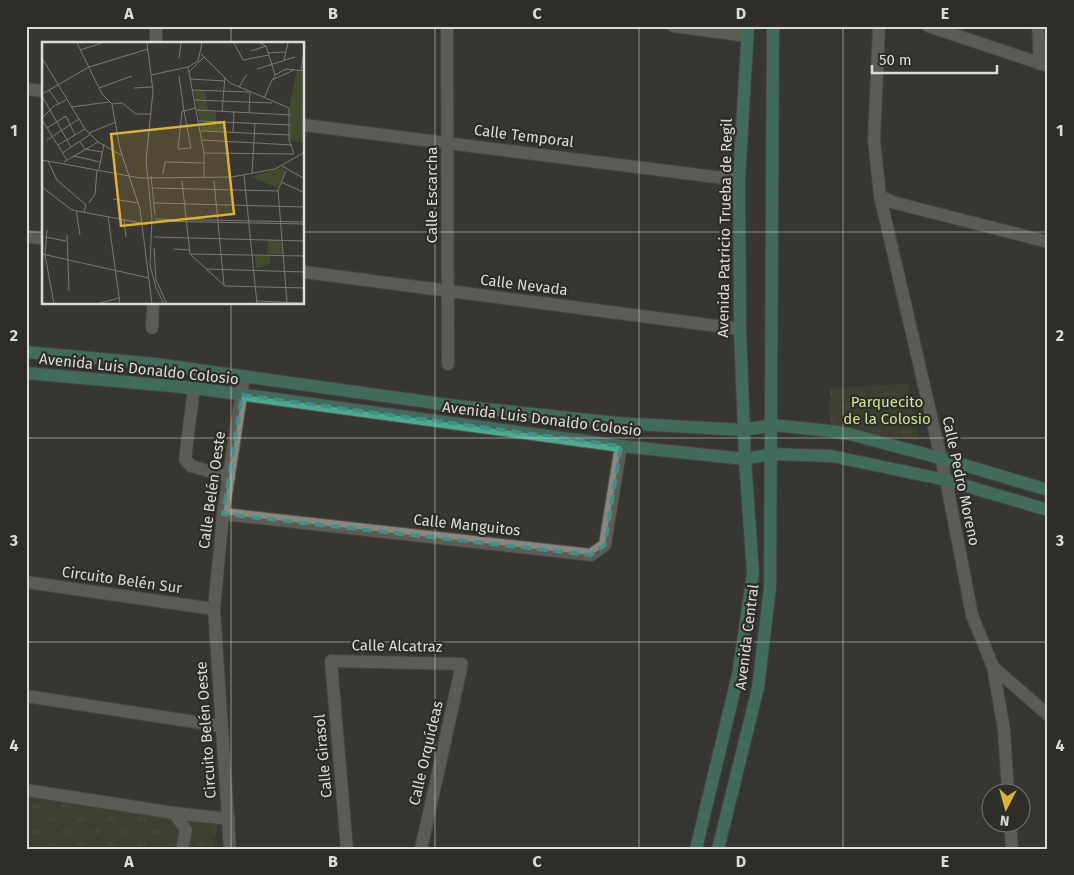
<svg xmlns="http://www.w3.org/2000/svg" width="1074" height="875" font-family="'Fira Sans',sans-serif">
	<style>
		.park { fill: url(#park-tufts) }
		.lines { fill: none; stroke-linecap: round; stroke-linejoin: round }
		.minor-casing { stroke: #545450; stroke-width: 14 }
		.major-casing { stroke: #545450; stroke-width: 14 }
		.minor { stroke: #898782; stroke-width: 12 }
		.major { stroke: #49ac91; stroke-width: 12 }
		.marked { fill: none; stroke: #428f88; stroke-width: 4; stroke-dasharray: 10 6; stroke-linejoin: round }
		.grid { fill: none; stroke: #dbdbd8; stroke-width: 1; stroke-opacity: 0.55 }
		.labels { text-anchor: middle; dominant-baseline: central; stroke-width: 4.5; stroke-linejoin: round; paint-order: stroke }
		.street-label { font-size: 15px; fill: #dbdbd8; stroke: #2f2d29 }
		.park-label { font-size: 15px; fill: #cbe593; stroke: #2f2d29 }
		.inset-road { fill: none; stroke: #7a7975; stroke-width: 1 }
		.view { fill: #dcb233; fill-opacity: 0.15; stroke: #dcb233; stroke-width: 2.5 }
		.inset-edge { fill: none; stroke: #dbdbd8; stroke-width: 2.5 }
		.neatline { fill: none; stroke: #dbdbd8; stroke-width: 2 }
		.grid-label { font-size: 16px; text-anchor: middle; font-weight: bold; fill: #dbdbd8 }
	</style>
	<defs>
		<pattern id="park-tufts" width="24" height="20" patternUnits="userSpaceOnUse" patternTransform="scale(1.25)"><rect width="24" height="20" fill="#434c2e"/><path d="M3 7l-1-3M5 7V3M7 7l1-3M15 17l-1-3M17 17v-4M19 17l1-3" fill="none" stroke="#5e654c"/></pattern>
	</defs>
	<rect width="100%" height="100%" fill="#393733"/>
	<g class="park">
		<path d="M908,384l11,57 -87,-13 -2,-6v-34z"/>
		<path d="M26,790l192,28 -4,31h-188z"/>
	</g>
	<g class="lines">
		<g class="minor-casing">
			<g id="minor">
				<path d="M156,26v18"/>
				<path d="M447,26l1,338"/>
				<path d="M673,26l74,10"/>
				<path d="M879,26l-5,114 6,56 66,284 26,135 21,52 11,63 4,62"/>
				<path d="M928,26l120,40"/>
				<path d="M1038,26l2,38"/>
				<path d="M26,89l18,2"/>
				<path d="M304,125l435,55"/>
				<path d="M880,196l12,6 156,40"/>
				<path d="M26,236l18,3"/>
				<path d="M304,272l436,57"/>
				<path d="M152,328l1,-24"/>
				<path d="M194,388l-9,71 6,7 38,11"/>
				<path d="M223,514l368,41 14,-10 16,-99"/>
				<path d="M26,582l188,27"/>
				<path d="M993,667l55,48"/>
				<path d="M26,696l195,30"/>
				<path d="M26,790l148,23 55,6"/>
				<path d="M174,813l12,17 -4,19"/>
				<path d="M1010,822l2,27"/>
				<path d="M230,849l-16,-240 9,-95 21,-138"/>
				<path d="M347,849l-16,-188 131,3 -41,185"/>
			</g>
		</g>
		<g class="major-casing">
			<g id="major">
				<path d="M26,352l130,12 293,41 168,18 127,7 29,-5 57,6 19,3 91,24 108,32"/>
				<path d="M26,373l168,15 427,58 124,13 27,-5 59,2 115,24 102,30"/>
				<path d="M696,849l42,-174 15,-102 -8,-114 -5,-130 -1,-149 9,-154"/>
				<path d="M718,849l40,-161 12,-100 3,-562"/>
			</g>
		</g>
		<use href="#minor" class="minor"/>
		<use href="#major" class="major"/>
	</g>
	<path d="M0 0H1074V875H0ZM242,395l379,51 -16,99 -14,10 -368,-41z" fill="#393733" fill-opacity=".55" fill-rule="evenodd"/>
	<path class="marked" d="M242,395l379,51 -16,99 -14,10 -368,-41z"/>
	<path class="grid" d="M231,26v18M435,26v823M639,26v823M843,26v823M26,232h18M304,232h744M231,304v545M26,438h1022M26,642h1022"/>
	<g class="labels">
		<g class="street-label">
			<text transform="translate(524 136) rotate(7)">Calle Temporal</text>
			<text transform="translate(432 195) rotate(-90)">Calle Escarcha</text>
			<text transform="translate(725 228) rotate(-89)">Avenida Patricio Trueba de Regil</text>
			<text transform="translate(524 285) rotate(7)">Calle Nevada</text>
			<text transform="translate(139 369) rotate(6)">Avenida Luis Donaldo Colosio</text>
			<text transform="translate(542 419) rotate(7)">Avenida Luis Donaldo Colosio</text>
			<text transform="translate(961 481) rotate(78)">Calle Pedro Moreno</text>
			<text transform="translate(212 490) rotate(-82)">Calle Belén Oeste</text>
			<text transform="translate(467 525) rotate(6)">Calle Manguitos</text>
			<text transform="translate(122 580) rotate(8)">Circuito Belén Sur</text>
			<text transform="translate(747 637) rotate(-83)">Avenida Central</text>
			<text transform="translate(397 646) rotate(1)">Calle Alcatraz</text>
			<text transform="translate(206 730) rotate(-94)">Circuito Belén Oeste</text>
			<text transform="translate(426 753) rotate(-77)">Calle Orquídeas</text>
			<text transform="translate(323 756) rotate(-95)">Calle Girasol</text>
		</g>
		<g class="park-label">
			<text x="887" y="402">Parquecito<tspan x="887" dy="17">de la Colosio</tspan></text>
		</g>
	</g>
	<g transform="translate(42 42)">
		<rect width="262" height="262" fill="#393733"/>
		<path d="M255,28l7,1v72l-15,-3 1,-35zM152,48l11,1 3,19 8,1v10l7,1v9h-21zM239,126l4,3 -7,17 -27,-11zM213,214h15v7l-14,6z" fill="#434c2e"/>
		<path d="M257,63l5,1v28l-7,-1zM226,198l13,1 2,13h-16z" fill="#434c2e"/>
		<path class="inset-road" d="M35,1l25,51 10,10 8,45 20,60 12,95M105,1l6,48 -7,70 6,58 -2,46 6,23 8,16M192,1l9,17 26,-5M218,1l6,3 9,29 -2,4M38,8l22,-7M209,9l15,-5M226,11l17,-1M159,12l29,29 59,25v32l5,14 -90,-1M0,16l43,71 13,13 23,13M137,16l2,-15M242,18l4,-17M146,25l16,86v24M215,27l38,-12M259,29l4,-25M147,30l15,-15M109,33l37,-8 10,-6 4,-18M233,33l11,-6 19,2M137,34l5,35 7,37 -13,1 4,-38h2l12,-3M149,37l33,2M197,45l8,-13M57,46l33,-12M92,46l18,-1M7,48l10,14M150,48l57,2M0,52l47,-27 59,-18M0,54l29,51M222,56l8,-18 22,-10M153,58l77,3M70,62l10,-1 14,11h15M29,65l38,-5M155,68l94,5M180,69l3,-34M207,71l1,-21M0,76l12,-12 12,-6M0,78l25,40M157,79l92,4M5,86l19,-12 9,19M159,89l89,4M191,90l1,-21M47,91l27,-11M5,98l32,-21M160,98l90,5M38,100l5,7 17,3M16,103l27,-16M20,111l29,-19M32,114l26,6M0,118l98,18 92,-1 43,-8 30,-17M6,119l9,19 29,25 -2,7M22,120l34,-20M240,124l23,13M57,127l5,-25M244,129l-8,19 9,113M121,132l2,-12 39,1M210,132l3,-51M202,133l13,129M109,134l4,39M140,139l8,73 35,32M172,139l10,104M239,140l24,11M0,145l30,23 69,13M110,146l127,3M71,157l25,4M47,161l6,-9 2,-24M112,161l151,4M34,168l4,25M66,174l12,88M82,177l2,18M113,177l150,3M113,179l150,3M5,188l-2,25 9,49M25,193l2,56M3,195l21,4M112,195l151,4M112,206l2,32 11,24M132,207l16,1M0,212l107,24M148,212l115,2M164,227l99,3M183,244l80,2M214,259l49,2M54,262l23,-6"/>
		<path class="view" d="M182,80l10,92 -113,12 -10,-92z"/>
		<rect width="262" height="262" class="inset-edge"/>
	</g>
	<rect width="1074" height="875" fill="none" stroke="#2f2d29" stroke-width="55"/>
	<g transform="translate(1006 808) rotate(186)"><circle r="24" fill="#2f2d29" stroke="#74736f"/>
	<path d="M0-4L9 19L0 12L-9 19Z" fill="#dcb233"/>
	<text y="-8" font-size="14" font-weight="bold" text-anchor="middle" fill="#dbdbd8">N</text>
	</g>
	<path d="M872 65v8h125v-8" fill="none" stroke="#dbdbd8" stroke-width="2.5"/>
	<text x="879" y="65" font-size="15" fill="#dbdbd8" stroke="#2f2d29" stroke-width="4" paint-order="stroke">50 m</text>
	<rect x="28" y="28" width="1018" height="820" class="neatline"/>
	<g class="grid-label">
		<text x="129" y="19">A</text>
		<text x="333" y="19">B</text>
		<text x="537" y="19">C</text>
		<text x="741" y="19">D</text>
		<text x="945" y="19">E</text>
		<text x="14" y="136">1</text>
		<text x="1060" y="136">1</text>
		<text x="14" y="341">2</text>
		<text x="1060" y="341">2</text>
		<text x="14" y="546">3</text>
		<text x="1060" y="546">3</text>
		<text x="14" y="751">4</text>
		<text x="1060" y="751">4</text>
		<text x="129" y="867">A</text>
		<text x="333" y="867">B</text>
		<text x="537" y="867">C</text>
		<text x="741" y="867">D</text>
		<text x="945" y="867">E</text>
	</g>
</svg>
